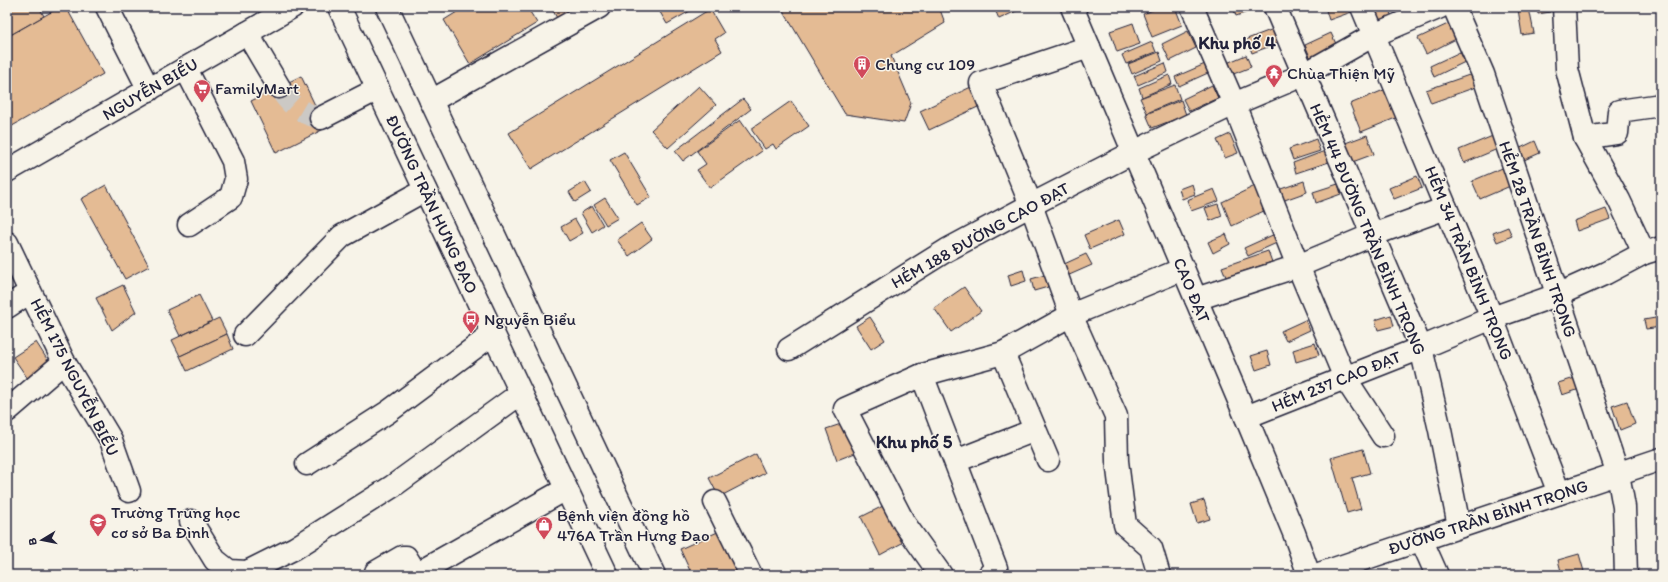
<svg xmlns="http://www.w3.org/2000/svg" width="1668" height="582" font-family="Itim,sans-serif">
	<style>
		.building { fill: #e4bb94; stroke: #22223b }
		.lines { fill: none; stroke-linecap: round; stroke-linejoin: round }
		.minor-tunnel { stroke: #ccc9c5; stroke-width: 22; stroke-dasharray: 22 11; stroke-linecap: butt }
		.minor-casing { stroke: #22223b; stroke-width: 25 }
		.major-casing { stroke: #22223b; stroke-width: 25 }
		.minor { stroke: #f7f3e8; stroke-width: 22 }
		.major { stroke: #f7f3e8; stroke-width: 22 }
		.labels { text-anchor: middle; dominant-baseline: central; stroke-width: 3; stroke-linejoin: round; paint-order: stroke }
		.poi-label { font-size: 17px; fill: #22223b; stroke: #f7f3e8; text-anchor: start }
		.street-label { font-size: 17px; fill: #22223b; stroke: #f7f3e8 }
		.neighbourhood-label { font-size: 18px; font-weight: bold; fill: #22223b; stroke: #f7f3e8 }
	</style>
	<rect width="100%" height="100%" fill="#f7f3e8"/>
	<filter id="ink" filterUnits="userSpaceOnUse"><feTurbulence type="fractalNoise" baseFrequency=".025" numOctaves="2"/><feDisplacementMap in="SourceGraphic" scale="8" xChannelSelector="R" yChannelSelector="G"/><feConvolveMatrix kernelMatrix="1 2 1 2 8 2 1 2 1" color-interpolation-filters="sRGB"/></filter>
	<g filter="url(#ink)">
		<g class="building">
			<path d="M7,7h32l5,9 -37,21z"/>
			<path d="M60,7h6l37,67 -96,55v-92z"/>
			<path d="M465,7h62l10,16 -67,41 -26,-44z"/>
			<path d="M551,7h29l-22,13z"/>
			<path d="M657,7h40l-30,17z"/>
			<path d="M781,7h158l6,16 -54,33 20,47 -7,20 -59,-9z"/>
			<path d="M994,7h31l-26,12z"/>
			<path d="M1160,7h15l7,18 -30,12 -9,-23z"/>
			<path d="M1233,7h29l-26,9z"/>
			<path d="M1325,7h34l1,2 -31,11z"/>
			<path d="M1370,7h18l4,10 -15,6z"/>
			<path d="M1392,7h17l-14,6z"/>
			<path d="M1537,7h12l1,5 -12,2z"/>
			<path d="M1529,8l5,25 -12,2 -4,-26z"/>
			<path d="M710,9l14,24 -9,6 7,12 -191,118 -22,-36z"/>
			<path d="M1133,23l7,21 -23,8 -7,-21z"/>
			<path d="M1450,23l8,15 -32,16 -8,-16z"/>
			<path d="M1276,28l5,14 -29,11 -5,-14z"/>
			<path d="M1188,31l8,17 -26,13 -8,-17z"/>
			<path d="M1331,33l6,13 -26,13 -6,-14z"/>
			<path d="M1152,42l4,10 -30,12 -4,-9z"/>
			<path d="M1159,52l3,9 -30,13 -4,-10z"/>
			<path d="M1460,52l5,10 -31,15 -4,-11z"/>
			<path d="M1246,55l5,12 -25,10 -4,-12z"/>
			<path d="M1165,63l3,9 -30,13 -4,-9z"/>
			<path d="M1205,64l3,9 -29,13 -4,-9z"/>
			<path d="M1472,74l4,13 -45,16 -5,-13z"/>
			<path d="M1169,75l3,9 -30,13 -3,-9z"/>
			<path d="M301,76l25,52 -50,25 -25,-52z"/>
			<path d="M1175,85l5,14 -33,14 -7,-15z"/>
			<path d="M1212,85l6,13 -29,13 -6,-12z"/>
			<path d="M699,86l17,19 -48,43 -17,-18z"/>
			<path d="M971,87l9,19 -51,24 -9,-19z"/>
			<path d="M1391,87l12,28 -42,17 -11,-28z"/>
			<path d="M743,99l8,10 -68,52 -8,-10z"/>
			<path d="M1181,100l5,15 -34,13 -6,-14z"/>
			<path d="M791,101l18,25 -33,23 -3,-5 -8,5 -14,-20z"/>
			<path d="M740,120l22,31 -52,37 -13,-18 9,-6 -9,-13z"/>
			<path d="M1230,134l8,19 -13,5 -8,-18z"/>
			<path d="M1367,135l7,19 -27,10 -7,-19z"/>
			<path d="M1495,135l5,13 -36,15 -5,-13z"/>
			<path d="M1316,139l4,12 -27,9 -4,-11z"/>
			<path d="M1535,141l5,12 -25,11 -5,-11z"/>
			<path d="M1325,151l4,11 -33,11 -3,-10z"/>
			<path d="M624,152l27,45 -14,8 -27,-45z"/>
			<path d="M1507,166l8,18 -35,15 -8,-18z"/>
			<path d="M1417,176l5,12 -28,11 -5,-11z"/>
			<path d="M1304,181l3,11 -28,10 -4,-11z"/>
			<path d="M585,182l6,10 -16,10 -6,-10z"/>
			<path d="M1192,184l3,10 -13,5 -3,-10z"/>
			<path d="M1338,184l3,10 -25,9 -3,-11z"/>
			<path d="M106,185l43,81 -24,13 -44,-80z"/>
			<path d="M1257,185l11,24 -36,17 -10,-24z"/>
			<path d="M1214,189l5,12 -28,10 -4,-11z"/>
			<path d="M605,198l13,20 -12,7 -12,-20z"/>
			<path d="M1218,204l4,12 -12,5 -5,-13z"/>
			<path d="M592,206l11,19 -11,7 -11,-19z"/>
			<path d="M1606,209l4,10 -33,12 -3,-10z"/>
			<path d="M575,219l8,14 -14,8 -8,-14z"/>
			<path d="M1119,220l6,14 -35,15 -6,-14z"/>
			<path d="M641,223l11,16 -23,17 -12,-16z"/>
			<path d="M1508,227l4,9 -15,6 -4,-9z"/>
			<path d="M1277,233l4,8 -33,15 -4,-8z"/>
			<path d="M1226,234l4,10 -17,9 -5,-11z"/>
			<path d="M1268,251l4,11 -46,15 -4,-10z"/>
			<path d="M1086,254l6,11 -25,11 -5,-11z"/>
			<path d="M1023,270l3,11 -15,5 -3,-11z"/>
			<path d="M1045,275l3,12 -14,4 -3,-12z"/>
			<path d="M123,285l13,27 -24,18 -16,-32z"/>
			<path d="M964,287l17,24 -30,21 -17,-24z"/>
			<path d="M199,295l13,26 -32,15 -13,-26z"/>
			<path d="M1391,315l3,11 -16,4 -3,-10z"/>
			<path d="M870,317l15,23 -14,9 -15,-23z"/>
			<path d="M1661,317v10l-15,2 -2,-9z"/>
			<path d="M219,318l8,16 -47,22 -8,-16z"/>
			<path d="M1305,320l5,10 -24,11 -5,-10z"/>
			<path d="M227,334l6,15 -46,22 -7,-15z"/>
			<path d="M36,342l16,25 -22,15 -17,-25z"/>
			<path d="M1315,343l4,12 -23,7 -3,-12z"/>
			<path d="M1267,351l4,14 -15,5 -5,-14z"/>
			<path d="M1582,376l4,11 -24,8 -4,-12z"/>
			<path d="M1627,401l8,23 -15,6 -8,-24z"/>
			<path d="M844,423l11,30 -18,7 -11,-31z"/>
			<path d="M1363,449l7,24 -18,5 9,31 -14,4 -16,-55z"/>
			<path d="M756,454l9,19 -46,24 -10,-19z"/>
			<path d="M1204,500l6,19 -13,4 -6,-19z"/>
			<path d="M883,506l19,37 -22,12 -19,-38z"/>
			<path d="M731,526l19,41 -17,8h-41l-12,-26z"/>
			<path d="M1579,554l6,21h-23l-4,-15z"/>
		</g>
		<g class="lines">
			<path class="minor-tunnel" d="M279,87c10,17 22,27 42,31"/>
			<g class="minor-casing">
				<g id="minor">
					<path d="M107,7l42,83"/>
					<path d="M1072,7l174,410 48,116 15,42"/>
					<path d="M1192,7l42,97 64,162 47,112 38,58"/>
					<path d="M1275,7l146,341 19,82 19,96"/>
					<path d="M1362,7l130,311 67,175"/>
					<path d="M1454,7l29,67 135,400 6,33 2,68"/>
					<path d="M1564,7l3,62 18,69 34,62 25,53"/>
					<path d="M247,33l32,54"/>
					<path d="M1089,47l-108,36 50,122 40,110 45,101 1,45 8,64 26,23 8,27"/>
					<path d="M186,69l47,92 3,18 -5,18 -42,28"/>
					<path d="M431,101l168,-94"/>
					<path d="M321,118l57,-29"/>
					<path d="M1585,138l32,-5 2,-22 42,-6"/>
					<path d="M7,243l57,119 47,78 18,51"/>
					<path d="M1196,299l102,-33 74,-31 74,-27"/>
					<path d="M7,307l23,-15"/>
					<path d="M245,335l97,-99 83,-46"/>
					<path d="M789,349l158,-99 84,-45 103,-53 100,-48 69,-29 71,-40 66,-28"/>
					<path d="M1003,353l45,107"/>
					<path d="M922,375l74,193 -7,7"/>
					<path d="M7,411l57,-49"/>
					<path d="M1246,417l175,-69 71,-30 65,-23 49,-22 38,-20 17,-5"/>
					<path d="M956,461l79,-31"/>
					<path d="M307,464l81,-52 105,-78"/>
					<path d="M715,502l36,73"/>
					<path d="M191,521l24,39 14,11 18,1 48,-24 98,-62 128,-93"/>
					<path d="M1421,539l16,36"/>
					<path d="M376,572l26,-15h4l10,16"/>
					<path d="M414,575l152,-86"/>
					<path d="M941,575l-37,-52 -59,-114 77,-34 81,-22 68,-38 112,-46"/>
					<path d="M1316,575l345,-116"/>
				</g>
			</g>
			<g class="major-casing">
				<g id="major">
					<path d="M339,7l268,568"/>
					<path d="M387,7l267,568"/>
					<path d="M7,171l285,-164"/>
				</g>
			</g>
			<use href="#minor" class="minor"/>
			<use href="#major" class="major"/>
		</g>
	</g>
	<defs>
		<g id="building-pin" transform="scale(0.9)"><path d="M0 17L-7.5 6A9.5 9.5 0 1 1 7.5 6Z" fill="#d1495b" stroke="#f7f3e8"/><path d="M-4-6H4V6H1V3H-1V6H-4ZM-2.5-4.3h1.7v1.8h-1.7ZM.8-4.3h1.7v1.8H.8ZM-2.5-1h1.7V.8h-1.7ZM.8-1h1.7V.8H.8Z" fill="#fff"/></g>
		<g id="temple-pin" transform="scale(0.9)"><path d="M0 17L-7.5 6A9.5 9.5 0 1 1 7.5 6Z" fill="#d1495b" stroke="#f7f3e8"/><path d="M0-6L5-2H3V0L6.5 2.5H4V6H1.5V3h-3V6H-4V2.5H-6.5L-3 0V-2H-5Z" fill="#fff"/></g>
		<g id="supermarket-pin" transform="scale(0.9)"><path d="M0 17L-7.5 6A9.5 9.5 0 1 1 7.5 6Z" fill="#d1495b" stroke="#f7f3e8"/><path d="M-6-5.5h2.5l.6 2H6L4.5 2H-2.5L-4.4-4H-6ZM-1.5 3.2a1.3 1.3 0 1 0 .1 0ZM3 3.2a1.3 1.3 0 1 0 .1 0Z" fill="#fff"/></g>
		<g id="bus-pin" transform="scale(0.9)"><path d="M0 17L-7.5 6A9.5 9.5 0 1 1 7.5 6Z" fill="#d1495b" stroke="#f7f3e8"/><path d="M-5-6H5V4H4V6H2V4H-2V6H-4V4H-5ZM-3.5-4V0h7V-4ZM-3.5 1.2v1.5H-2V1.2ZM2 1.2v1.5H3.5V1.2Z" fill="#fff"/></g>
		<g id="school-pin" transform="scale(0.9)"><path d="M0 17L-7.5 6A9.5 9.5 0 1 1 7.5 6Z" fill="#d1495b" stroke="#f7f3e8"/><path d="M0-5L7-2L0 1L-7-2ZM-4 1L0 2.5L4 1V4Q0 6-4 4Z" fill="#fff"/></g>
		<g id="shop-pin" transform="scale(0.9)"><path d="M0 17L-7.5 6A9.5 9.5 0 1 1 7.5 6Z" fill="#d1495b" stroke="#f7f3e8"/><path d="M-5-2.5h2.3a2.7 3.5 0 0 1 5.4 0H5L5.5 6h-11ZM-1.5-2.5h3a1.5 2.3 0 0 0-3 0Z" fill="#fff"/></g>
	</defs>
	<g fill-rule="evenodd">
		<use href="#building-pin" x="862" y="64"/>
		<use href="#temple-pin" x="1274" y="73"/>
		<use href="#supermarket-pin" x="202" y="88"/>
		<use href="#bus-pin" x="471" y="319"/>
		<use href="#school-pin" x="98" y="522"/>
		<use href="#shop-pin" x="544" y="525"/>
	</g>
	<g class="labels">
		<g class="poi-label">
			<text x="875" y="64">Chung cư 109</text>
			<text x="1287" y="73">Chùa Thiện Mỹ</text>
			<text x="215" y="88">FamilyMart</text>
			<text x="484" y="319">Nguyễn Biểu</text>
			<text x="111" y="512">Trường Trung học<tspan x="111" dy="20">cơ sở Ba Đình</tspan></text>
			<text x="557" y="515">Bệnh viện đồng hồ<tspan x="557" dy="20">476A Trần Hưng Đạo</tspan></text>
		</g>
		<g class="street-label">
			<text transform="translate(150 89) rotate(-30)">NGUYỄN BIỂU</text>
			<text transform="translate(432 204) rotate(65)">ĐƯỜNG TRẦN HƯNG ĐẠO</text>
			<text transform="translate(1368 229) rotate(67)">HẺM 44 ĐƯỜNG TRẦN BÌNH TRỌNG</text>
			<text transform="translate(980 235) rotate(-29)">HẺM 188 ĐƯỜNG CAO ĐẠT</text>
			<text transform="translate(1538 239) rotate(71)">HẺM 28 TRẦN BÌNH TRỌNG</text>
			<text transform="translate(1469 263) rotate(68)">HẺM 34 TRẦN BÌNH TRỌNG</text>
			<text transform="translate(1192 290) rotate(67)">CAO ĐẠT</text>
			<text transform="translate(75 377) rotate(63)">HẺM 175 NGUYỄN BIỂU</text>
			<text transform="translate(1336 381) rotate(-22)">HẺM 237 CAO ĐẠT</text>
			<text transform="translate(1488 517) rotate(-18)">ĐƯỜNG TRẦN BÌNH TRỌNG</text>
		</g>
		<g class="neighbourhood-label">
			<text x="1237" y="43">Khu phố 4</text>
			<text x="914" y="442">Khu phố 5</text>
		</g>
	</g>
	<rect width="1668" height="582" fill="none" stroke="#f7f3e8" stroke-width="24"/>
	<rect x="12" y="12" width="1644" height="558" fill="none" stroke="#22223b" stroke-width="1.5" filter="url(#ink)"/>
	<g transform="translate(42 540) rotate(260)" stroke="#f7f3e8" stroke-width="3" paint-order="stroke">
	<path d="M0-3L7 15L0 10L-7 15Z" fill="#22223b"/>
	<text y="-6" font-size="11" font-weight="bold" text-anchor="middle" fill="#22223b">B</text>
	</g>
</svg>
